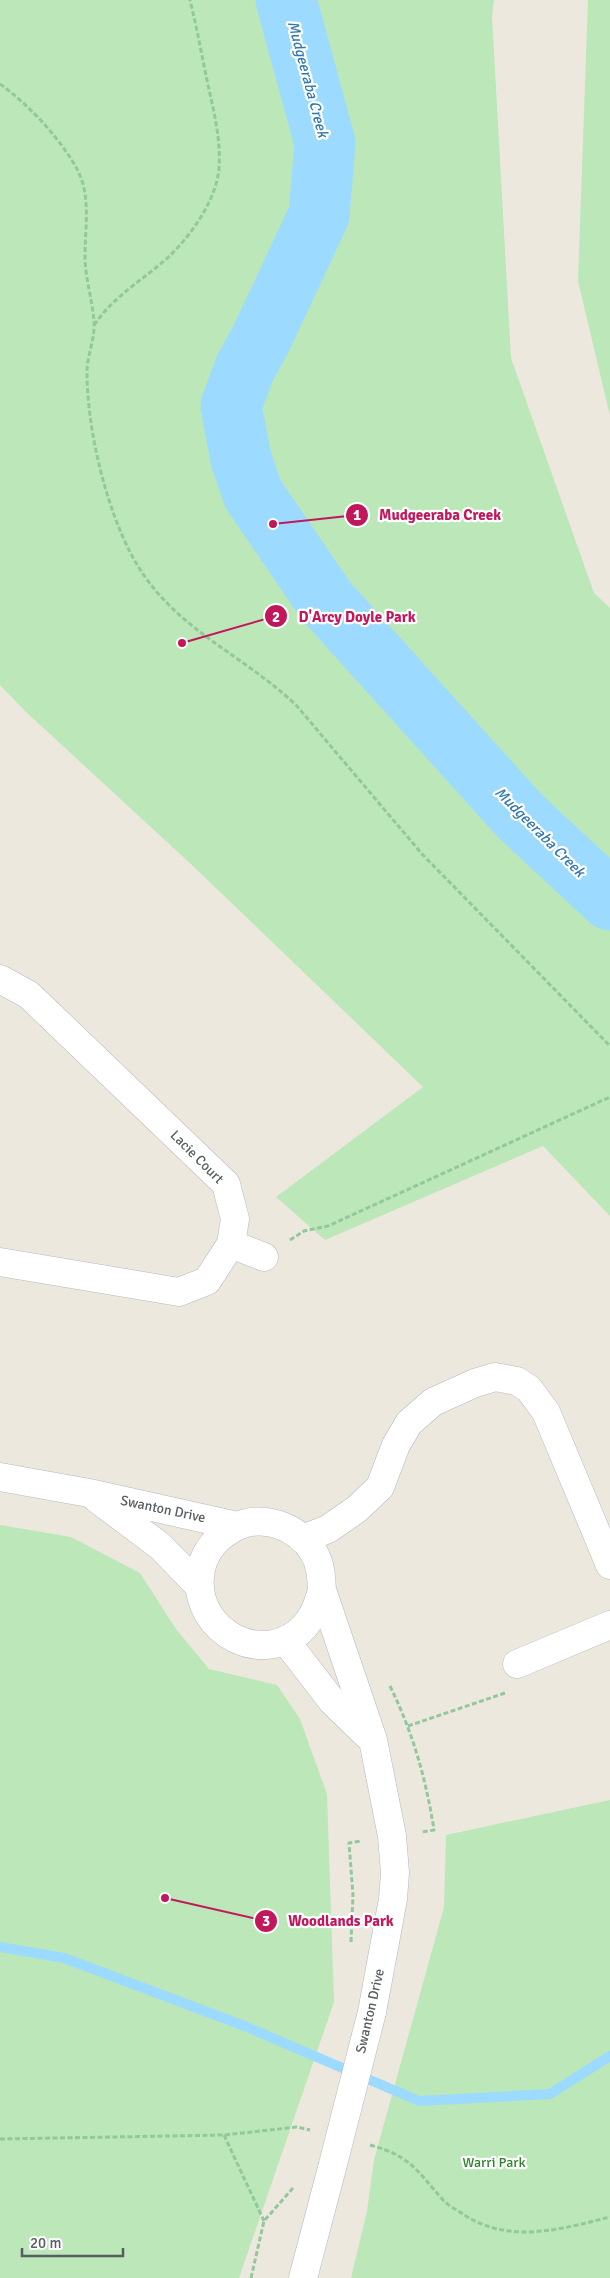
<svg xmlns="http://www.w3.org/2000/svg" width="610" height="2278" font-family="Signika,sans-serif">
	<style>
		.green { fill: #bce7b8 }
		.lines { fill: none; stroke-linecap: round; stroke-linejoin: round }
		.stream { stroke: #9cdbff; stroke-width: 10 }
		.river { stroke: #9cdbff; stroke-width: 61 }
		.minor-casing { stroke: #b5b8bd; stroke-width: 29 }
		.path { stroke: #91c89c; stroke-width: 3; stroke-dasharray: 5 2.5; stroke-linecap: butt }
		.minor { stroke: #fff; stroke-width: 28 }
		.minor-bridge-casing { stroke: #b5b8bd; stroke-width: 29; stroke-linecap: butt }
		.minor-bridge { stroke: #fff; stroke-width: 28 }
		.labels { text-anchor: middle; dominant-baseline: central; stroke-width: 4.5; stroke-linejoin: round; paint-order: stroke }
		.street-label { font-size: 14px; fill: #585d61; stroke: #fff }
		.park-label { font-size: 14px; fill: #2f832e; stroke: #fff }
		.water-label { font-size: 15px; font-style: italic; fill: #3178ae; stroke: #fff }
		.leader { fill: none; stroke: #c2185b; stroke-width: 2 }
		.callout-dot { fill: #c2185b; stroke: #fff; stroke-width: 2 }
		.mark-label { font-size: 15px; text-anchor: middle; font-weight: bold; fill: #fff }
		.callout-label { font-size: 15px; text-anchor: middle; font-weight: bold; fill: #c2185b; stroke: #fff; stroke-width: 4.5; stroke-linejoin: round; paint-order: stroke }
	</style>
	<rect width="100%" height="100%" fill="#ede8de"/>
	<g class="green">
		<path d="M0,0h494l-2,16 19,342 83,235 16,15v608l-67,-70 -218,94 -49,-43 147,-110 -230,-221 -168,-155 -25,-26z"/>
		<path d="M588,0h22v416l-32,-135z"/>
		<path d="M0,1525l71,12 69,36 36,56 33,40 68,16 23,34 27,75 7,208 -95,276h-239z"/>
		<path d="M610,1800v478h-259l16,-67 7,-51 70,-253 2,-72z"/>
	</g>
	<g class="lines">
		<path class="stream" d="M0,1947l64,11 183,69 172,74 131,-7 60,-38"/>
		<path class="river" d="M286,0l39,143 -6,72 -58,124 -16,29 -14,38 10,53 12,35 73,107 194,215 90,84"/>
		<g class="minor-casing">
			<g id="minor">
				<path d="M0,979l29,16 197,189 9,35 -4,25 -24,37 -28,11 -179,-30"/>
				<path d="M231,1244l33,13"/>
				<path d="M0,1477l89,16 148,33"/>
				<path d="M96,1498l64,48 39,40"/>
				<path d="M303,1539l25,-10 29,-20 23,-22 16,-42 13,-22 24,-21 42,-19 20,-6 22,4 12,8 17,23 64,153"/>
				<path d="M322,1590c-4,14 -8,26 -18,37 -40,42 -110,5 -104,-51 2,-21 14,-37 32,-47 29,-17 66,-3 82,24 7,12 7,24 8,37l51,150 19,96 3,37 -2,26 -21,113"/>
				<path d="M285,1640l47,61 36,35"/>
				<path d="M517,1664l93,-39"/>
				<path d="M303,2278l29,-110"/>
			</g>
		</g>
		<g class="path">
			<path d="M0,84c28,20 62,56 78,87 13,26 7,56 7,85 0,23 8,45 9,67 1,16 -7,33 -7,49 0,56 18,132 44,182 39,74 108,97 165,151l126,149 188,192"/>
			<path d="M94,325c26,-37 59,-49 86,-80 18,-20 37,-50 39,-77 2,-28 -5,-56 -11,-83 -6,-28 -11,-57 -18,-85"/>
			<path d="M290,1240l14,-9 24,-5 282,-129"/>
			<path d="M390,1686c23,47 36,93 44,144l-12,2"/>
			<path d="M408,1726l97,-33"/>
			<path d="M351,1942l2,-47 -4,-52 12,-2"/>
			<path d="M224,2135l40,86"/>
			<path d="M0,2139l224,-4 73,-8 13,3"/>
			<path d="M370,2145c41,11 47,26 74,56 6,6 15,10 22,15 45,28 96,13 144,1"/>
			<path d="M251,2278l13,-57 29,-33"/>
		</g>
		<use href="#minor" class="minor"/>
		<g class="minor-bridge-casing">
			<path id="minor-bridge" d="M332,2168l40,-156"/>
		</g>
		<use href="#minor-bridge" class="minor-bridge"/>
	</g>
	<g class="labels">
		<g class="street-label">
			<text transform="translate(197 1157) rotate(45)">Lacie Court</text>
			<text transform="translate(163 1509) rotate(12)">Swanton Drive</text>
			<text transform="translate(370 2011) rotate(-77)">Swanton Drive</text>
		</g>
		<g class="park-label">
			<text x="494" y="2162">Warri Park</text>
		</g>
		<g class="water-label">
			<text transform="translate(308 79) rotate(75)">Mudgeeraba Creek</text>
			<text transform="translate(540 832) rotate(45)">Mudgeeraba Creek</text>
		</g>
	</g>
	<path class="leader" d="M273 524L357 515M182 643L276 616M165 1898L266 1921"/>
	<g class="callout-dot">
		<circle cx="273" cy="524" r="5"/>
		<circle cx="182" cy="643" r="5"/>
		<circle cx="165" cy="1898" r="5"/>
		<circle cx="357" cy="515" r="12"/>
		<circle cx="276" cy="616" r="12"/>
		<circle cx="266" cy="1921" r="12"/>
	</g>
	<g class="mark-label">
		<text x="357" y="520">1</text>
		<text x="276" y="622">2</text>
		<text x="266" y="1926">3</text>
	</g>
	<g class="callout-label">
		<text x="440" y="520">Mudgeeraba Creek</text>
		<text x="357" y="622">D'Arcy Doyle Park</text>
		<text x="341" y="1926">Woodlands Park</text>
	</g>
	<path d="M22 2248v8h101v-8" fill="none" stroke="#585d61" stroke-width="2.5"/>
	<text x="30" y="2248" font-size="15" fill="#585d61" stroke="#ffffff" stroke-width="4" paint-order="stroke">20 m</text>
</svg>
